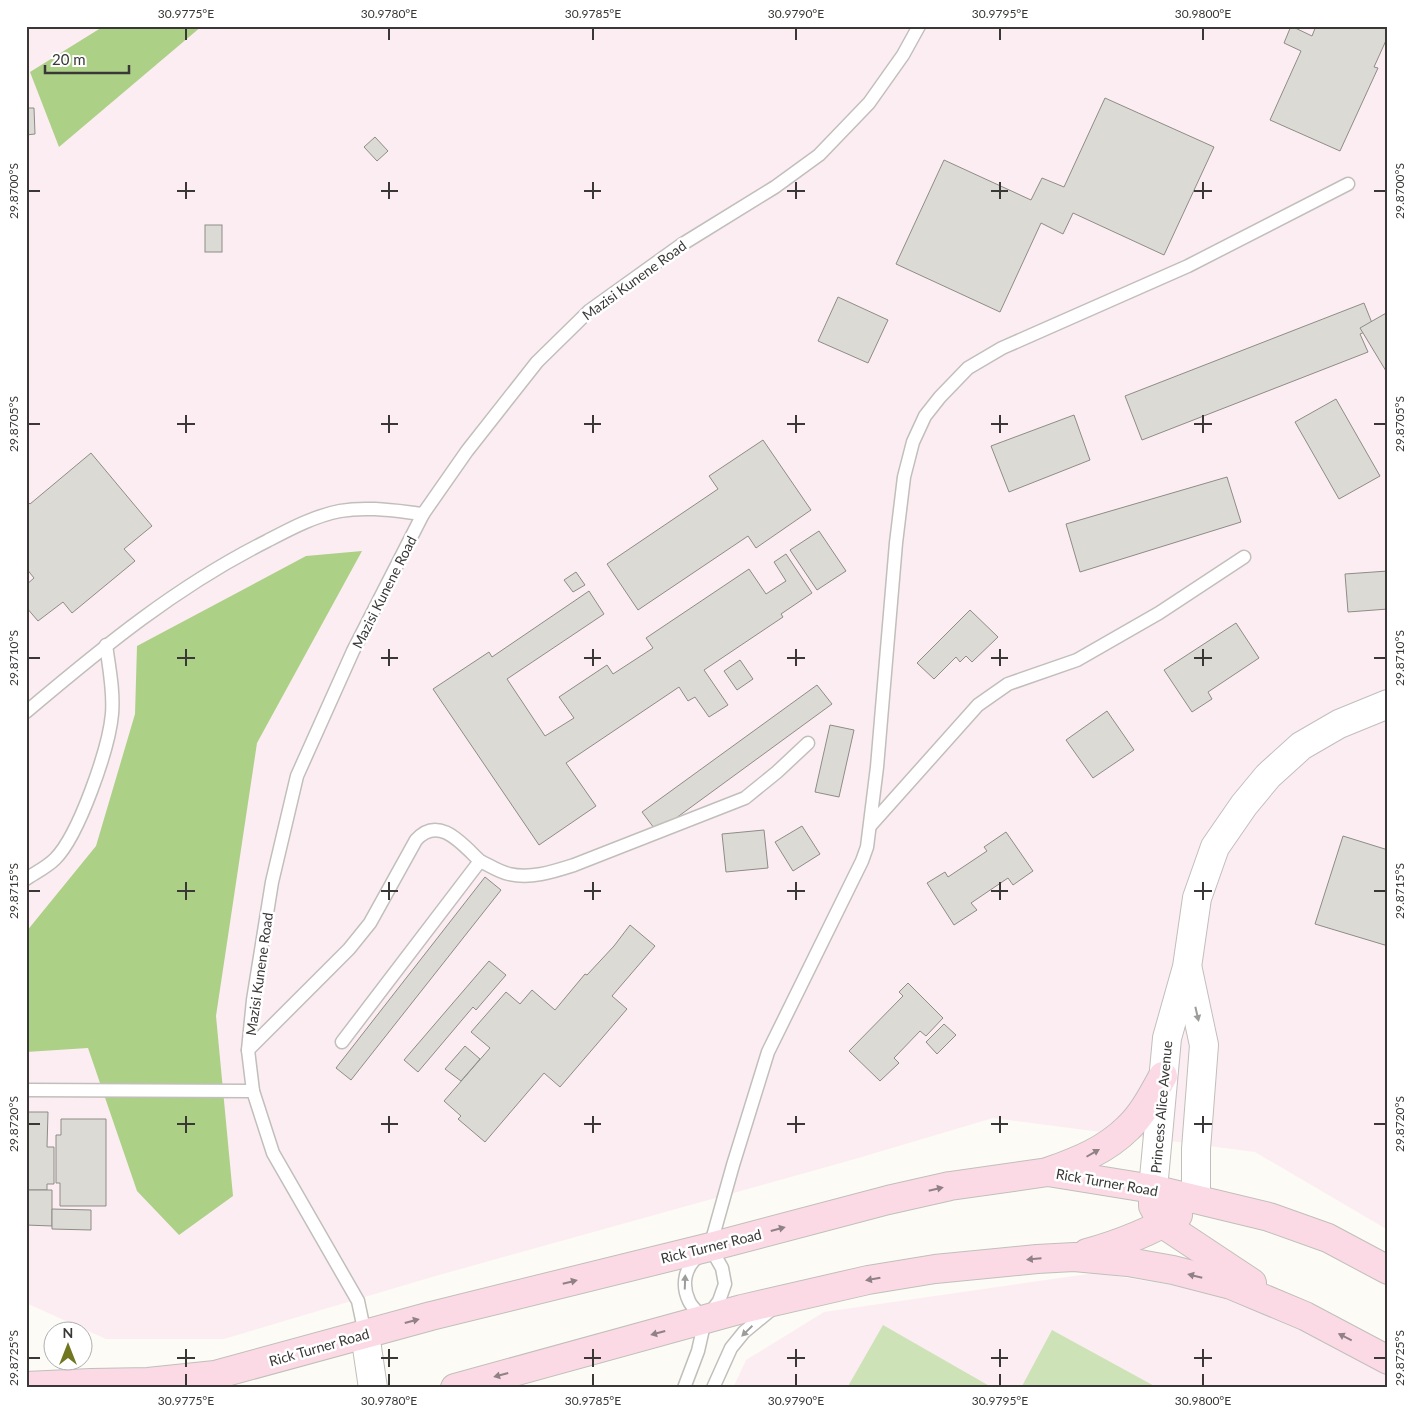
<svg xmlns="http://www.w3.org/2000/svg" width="1414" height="1414" font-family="Lato,sans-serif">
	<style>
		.education { fill: #fcedf2 }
		.green { fill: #cde3b7 }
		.forest { fill: #add087 }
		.building { fill: #dcdad5; stroke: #8d8c87 }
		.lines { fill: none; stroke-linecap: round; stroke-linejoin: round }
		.service-casing { stroke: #c1bfbb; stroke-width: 15 }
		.tertiary-casing { stroke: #c1bfbb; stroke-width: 30 }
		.secondary-casing { stroke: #c1bfbb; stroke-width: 30 }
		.service { stroke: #fff; stroke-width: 12 }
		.tertiary { stroke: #fff; stroke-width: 28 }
		.secondary { stroke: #fbdae6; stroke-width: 28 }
		.oneway { fill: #9c9c9a }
		.oneway2 { fill: #908185 }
		.ticks { fill: none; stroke: #393836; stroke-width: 2 }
		.labels { text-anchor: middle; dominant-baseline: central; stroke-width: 5; stroke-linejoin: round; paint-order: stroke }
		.street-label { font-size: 14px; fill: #393836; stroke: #fff }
		.neatline { fill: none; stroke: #393836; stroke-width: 2 }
		.ticks-label { font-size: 12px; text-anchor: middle; fill: #393836 }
	</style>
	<rect width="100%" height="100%" fill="#fdfbf6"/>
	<g class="education">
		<path d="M26,26h1362v1204l-133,-78 -262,-34 -138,41 -423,118 -208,62h-118l-80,-36z"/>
		<path d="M1095,1273l156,24 137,65v26h-655l13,-28 78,-48z"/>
	</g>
	<g class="green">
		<path d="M883,1325l110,63h-146z"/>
		<path d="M1052,1330l106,58h-137z"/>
	</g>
	<g class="forest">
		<path d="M104,26h98l-143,121 -29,-75z"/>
		<path d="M362,551l-105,192 -41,273 17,180 -54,39 -42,-44 -49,-143 -62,4v-120l70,-86 39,-132 2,-68 169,-90z"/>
	</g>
	<g class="building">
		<path d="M1291,26l21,10 4,-10h72v10l-14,31 4,1 -38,83 -70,-31 31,-69 -17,-8z"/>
		<path d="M1105,98l109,49 -50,108 -91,-42 -10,21 -22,-11 -41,89 -104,-48 48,-104 87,40 11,-22 22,9z"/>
		<path d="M26,108h8l1,26 -9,1z"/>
		<path d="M375,137l13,14 -11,10 -13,-14z"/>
		<rect x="205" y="225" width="17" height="27"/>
		<path d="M838,297l50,23 -20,43 -50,-22z"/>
		<path d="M1364,303l10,25 -14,6 8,18 -226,88 -17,-44z"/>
		<path d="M1388,312v58l-2,1 -26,-43z"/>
		<path d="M1336,399l44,77 -41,23 -44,-77z"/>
		<path d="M1074,415l16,45 -81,32 -18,-46z"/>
		<path d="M763,440l48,70 -55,38 -8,-12 -110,74 -31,-46 111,-75 -9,-13z"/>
		<path d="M91,453l61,73 -28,23 11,12 -63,52 -9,-11 -25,19 -12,-14v-22l8,-7 -8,-10v-68l4,4z"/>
		<path d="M1227,477l14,45 -161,50 -14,-48z"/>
		<path d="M819,531l27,40 -29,19 -27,-40z"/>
		<path d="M786,554l26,39 -31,21 2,3 -79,53 24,35 -19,12 -14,-20 -7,4 -9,-14 -113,76 30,43 -57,39 -106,-156 56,-37 3,5 97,-66 15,23 -97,65 38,57 29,-18 -15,-21 48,-32 6,9 40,-26 -7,-10 103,-69 17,25 20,-13 -12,-19z"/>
		<path d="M1388,571v38l-40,3 -3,-38z"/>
		<path d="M576,572l9,13 -12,7 -9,-12z"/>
		<path d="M970,610l28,27 -26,25 -6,-6 -6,6 -4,-5 -22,22 -17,-16z"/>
		<path d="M1236,623l23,35 -51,34 4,7 -20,13 -28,-42z"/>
		<path d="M740,660l13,19 -16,11 -13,-19z"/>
		<path d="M817,685l15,19 -175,128 -15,-20z"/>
		<path d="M1107,711l27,39 -41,28 -27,-38z"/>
		<path d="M830,725l24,5 -15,67 -24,-5z"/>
		<path d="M802,826l18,28 -27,17 -18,-29z"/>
		<path d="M764,830l4,38 -42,4 -4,-38z"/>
		<path d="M1006,832l27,39 -20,14 -5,-7 -37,25 6,7 -23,15 -27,-42 18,-11 3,5 39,-26 -3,-4z"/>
		<path d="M1343,836l45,14v96l-73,-22z"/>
		<path d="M485,877l16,13 -150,190 -15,-12z"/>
		<path d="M630,925l25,21 -43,50 15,13 -67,78 -16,-14 -59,69 -27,-23 3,-3 -17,-15 46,-53 -19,-16 35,-40 14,12 12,-14 23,20 30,-36 2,1 27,-29z"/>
		<path d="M489,961l17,14 -30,35 -3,-3 -55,65 -14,-12z"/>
		<path d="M908,983l35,35 -17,18 -6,-5 -26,27 5,5 -19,18 -31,-30 54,-55 -4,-4z"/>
		<path d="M944,1024l12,11 -19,19 -11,-12z"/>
		<path d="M465,1046l15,13 -19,22 -16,-12z"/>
		<path d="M26,1112h22l-1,35h7v37h-7v6h-21z"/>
		<path d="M61,1119h45v87h-46v-23h-4v-48h5z"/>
		<path d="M26,1190h26v36l-26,-1z"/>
		<path d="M52,1209l39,1v20l-39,-1z"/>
	</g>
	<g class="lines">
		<g class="service-casing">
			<g id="service">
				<path d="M26,712c77,-65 151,-126 241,-171 23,-12 47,-25 73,-30 28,-5 56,0 83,3"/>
				<path d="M870,826l108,-121 30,-21 69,-24 82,-47 85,-56"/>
				<path d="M26,879c9,-6 21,-12 29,-20 24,-24 54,-111 57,-145 2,-23 -3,-47 -6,-69"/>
				<path d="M342,1042l138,-181c9,4 19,11 29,13 22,5 43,-2 65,-9l171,-67 32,-26 31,-29"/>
				<path d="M248,1050l101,-101 21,-26 46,-83c23,-26 47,5 64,21"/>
				<path d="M26,1090l227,1"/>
				<path d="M710,1247l23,-82 35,-113 94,-191 5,-14 10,-80 19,-224 8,-66 9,-35 12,-26 15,-19 28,-29 34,-20 186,-82 160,-82"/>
				<path d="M700,1255c-15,11 -19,29 -11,46 3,7 11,13 16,19"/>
				<path d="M365,1334l-7,-33 -85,-148 -20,-62 -5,-41 5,-50 19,-118 25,-106 56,-125 70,-137 44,-63 70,-89 52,-51 92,-66 94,-58 44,-32 50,-52 34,-48 16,-29"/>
				<path d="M684,1388l14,-37 7,-31 14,-19 6,-17 -3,-16 -12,-21"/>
				<path d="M713,1388l18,-40 13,-16 28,-23"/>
			</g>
		</g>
		<g class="tertiary-casing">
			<g id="tertiary">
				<path d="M1188,970l16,75 -8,104v50"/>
				<path d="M1153,1189l14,-151 20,-71 10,-69 18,-51 29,-42 24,-29 33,-30 38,-22 49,-20"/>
				<path d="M365,1334l8,54"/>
			</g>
		</g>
		<g class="secondary-casing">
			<g id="secondary">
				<path d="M1050,1171c28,-10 56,-21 78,-43 15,-14 25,-34 35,-52"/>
				<path d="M1153,1189v17l10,18 89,59"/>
				<path d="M1087,1253c32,-9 63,-21 91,-38"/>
				<path d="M26,1386l65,-3 57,-1 67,-7 216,-59 279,-69 178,-47 62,-14 98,-14 105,17 116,28 59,21 60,32"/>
				<path d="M455,1388l287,-79 126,-29 67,-11 102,-10 37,-2 54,5 45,8 58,15 74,31 83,44"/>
			</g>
		</g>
		<use href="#service" class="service"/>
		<use href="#tertiary" class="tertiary"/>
		<use href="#secondary" class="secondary"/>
	</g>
	<defs><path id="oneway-solid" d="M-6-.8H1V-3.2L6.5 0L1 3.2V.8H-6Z" transform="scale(1.25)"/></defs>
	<g class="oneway">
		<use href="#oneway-solid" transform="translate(1197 1014) rotate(77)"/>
		<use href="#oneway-solid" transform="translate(685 1282) rotate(-88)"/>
		<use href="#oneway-solid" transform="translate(747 1331) rotate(136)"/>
	</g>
	<g class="oneway2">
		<use href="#oneway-solid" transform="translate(1093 1153) rotate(-30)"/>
		<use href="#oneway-solid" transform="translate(936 1189) rotate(-13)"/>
		<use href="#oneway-solid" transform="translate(778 1229) rotate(-15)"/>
		<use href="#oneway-solid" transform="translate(1034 1259) rotate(175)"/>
		<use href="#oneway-solid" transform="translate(1195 1276) rotate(-166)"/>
		<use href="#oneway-solid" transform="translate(873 1279) rotate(170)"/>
		<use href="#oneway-solid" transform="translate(570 1282) rotate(-14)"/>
		<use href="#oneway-solid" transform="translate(412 1321) rotate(-15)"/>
		<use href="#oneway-solid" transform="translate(658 1333) rotate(165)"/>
		<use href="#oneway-solid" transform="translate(1345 1337) rotate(-153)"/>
		<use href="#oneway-solid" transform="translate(501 1375) rotate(165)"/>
	</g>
	<path class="ticks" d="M186,28v12M389,28v12M593,28v12M796,28v12M1000,28v12M1203,28v12M186,182v17M389,182v17M593,182v17M796,182v17M1000,182v17M1203,182v17M28,191h12M177,191h18M381,191h17M584,191h17M787,191h18M991,191h17M1194,191h18M1374,191h12M186,415v18M389,415v18M593,415v18M796,415v18M1000,415v18M1203,415v18M28,424h12M177,424h18M381,424h17M584,424h17M787,424h18M991,424h17M1194,424h18M1374,424h12M186,649v17M389,649v17M593,649v17M796,649v17M1000,649v17M1203,649v17M28,658h12M177,658h18M381,658h17M584,658h17M787,658h18M991,658h17M1194,658h18M1374,658h12M186,882v18M389,882v18M593,882v18M796,882v18M1000,882v18M1203,882v18M28,891h12M177,891h18M381,891h17M584,891h17M787,891h18M991,891h17M1194,891h18M1374,891h12M186,1116v17M389,1116v17M593,1116v17M796,1116v17M1000,1116v17M1203,1116v17M28,1124h12M177,1124h18M381,1124h17M584,1124h17M787,1124h18M991,1124h17M1194,1124h18M1374,1124h12M186,1349v18M389,1349v18M593,1349v18M796,1349v18M1000,1349v18M1203,1349v18M28,1358h12M177,1358h18M381,1358h17M584,1358h17M787,1358h18M991,1358h17M1194,1358h18M1374,1358h12M186,1374v12M389,1374v12M593,1374v12M796,1374v12M1000,1374v12M1203,1374v12"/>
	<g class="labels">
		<g class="street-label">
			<text transform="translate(634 280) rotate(-36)">Mazisi Kunene Road</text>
			<text transform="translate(384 592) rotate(-63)">Mazisi Kunene Road</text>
			<text transform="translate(259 974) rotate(-82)">Mazisi Kunene Road</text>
			<text transform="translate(1161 1107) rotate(-85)">Princess Alice Avenue</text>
			<text transform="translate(1107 1182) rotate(10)">Rick Turner Road</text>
			<text transform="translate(711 1246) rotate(-14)">Rick Turner Road</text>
			<text transform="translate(319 1347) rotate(-16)">Rick Turner Road</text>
		</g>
	</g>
	<rect width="1414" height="1414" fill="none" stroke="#ffffff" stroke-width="55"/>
	<g transform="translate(68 1346)"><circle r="24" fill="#ffffff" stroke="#b0afaf"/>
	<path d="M0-4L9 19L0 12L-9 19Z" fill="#707720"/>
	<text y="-8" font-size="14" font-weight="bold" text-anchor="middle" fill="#393836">N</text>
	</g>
	<path d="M45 65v8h84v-8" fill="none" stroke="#393836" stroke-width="2.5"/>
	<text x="52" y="65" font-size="15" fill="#393836" stroke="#ffffff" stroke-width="4" paint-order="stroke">20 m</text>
	<rect x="28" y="28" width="1358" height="1358" class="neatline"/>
	<g class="ticks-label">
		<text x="186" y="18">30.9775°E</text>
		<text x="389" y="18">30.9780°E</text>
		<text x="593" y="18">30.9785°E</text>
		<text x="796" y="18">30.9790°E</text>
		<text x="1000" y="18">30.9795°E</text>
		<text x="1203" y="18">30.9800°E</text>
		<text transform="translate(14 191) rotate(-90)" y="4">29.8700°S</text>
		<text transform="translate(1400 191) rotate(-90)" y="4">29.8700°S</text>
		<text transform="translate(14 424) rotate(-90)" y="4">29.8705°S</text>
		<text transform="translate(1400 424) rotate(-90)" y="4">29.8705°S</text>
		<text transform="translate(14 658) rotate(-90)" y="4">29.8710°S</text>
		<text transform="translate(1400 658) rotate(-90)" y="4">29.8710°S</text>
		<text transform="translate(14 891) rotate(-90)" y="4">29.8715°S</text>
		<text transform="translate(1400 891) rotate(-90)" y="4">29.8715°S</text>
		<text transform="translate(14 1124) rotate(-90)" y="4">29.8720°S</text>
		<text transform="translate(1400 1124) rotate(-90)" y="4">29.8720°S</text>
		<text transform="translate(14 1358) rotate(-90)" y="4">29.8725°S</text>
		<text transform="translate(1400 1358) rotate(-90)" y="4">29.8725°S</text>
		<text x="186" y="1405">30.9775°E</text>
		<text x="389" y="1405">30.9780°E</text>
		<text x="593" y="1405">30.9785°E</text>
		<text x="796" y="1405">30.9790°E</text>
		<text x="1000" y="1405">30.9795°E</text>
		<text x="1203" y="1405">30.9800°E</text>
	</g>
</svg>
